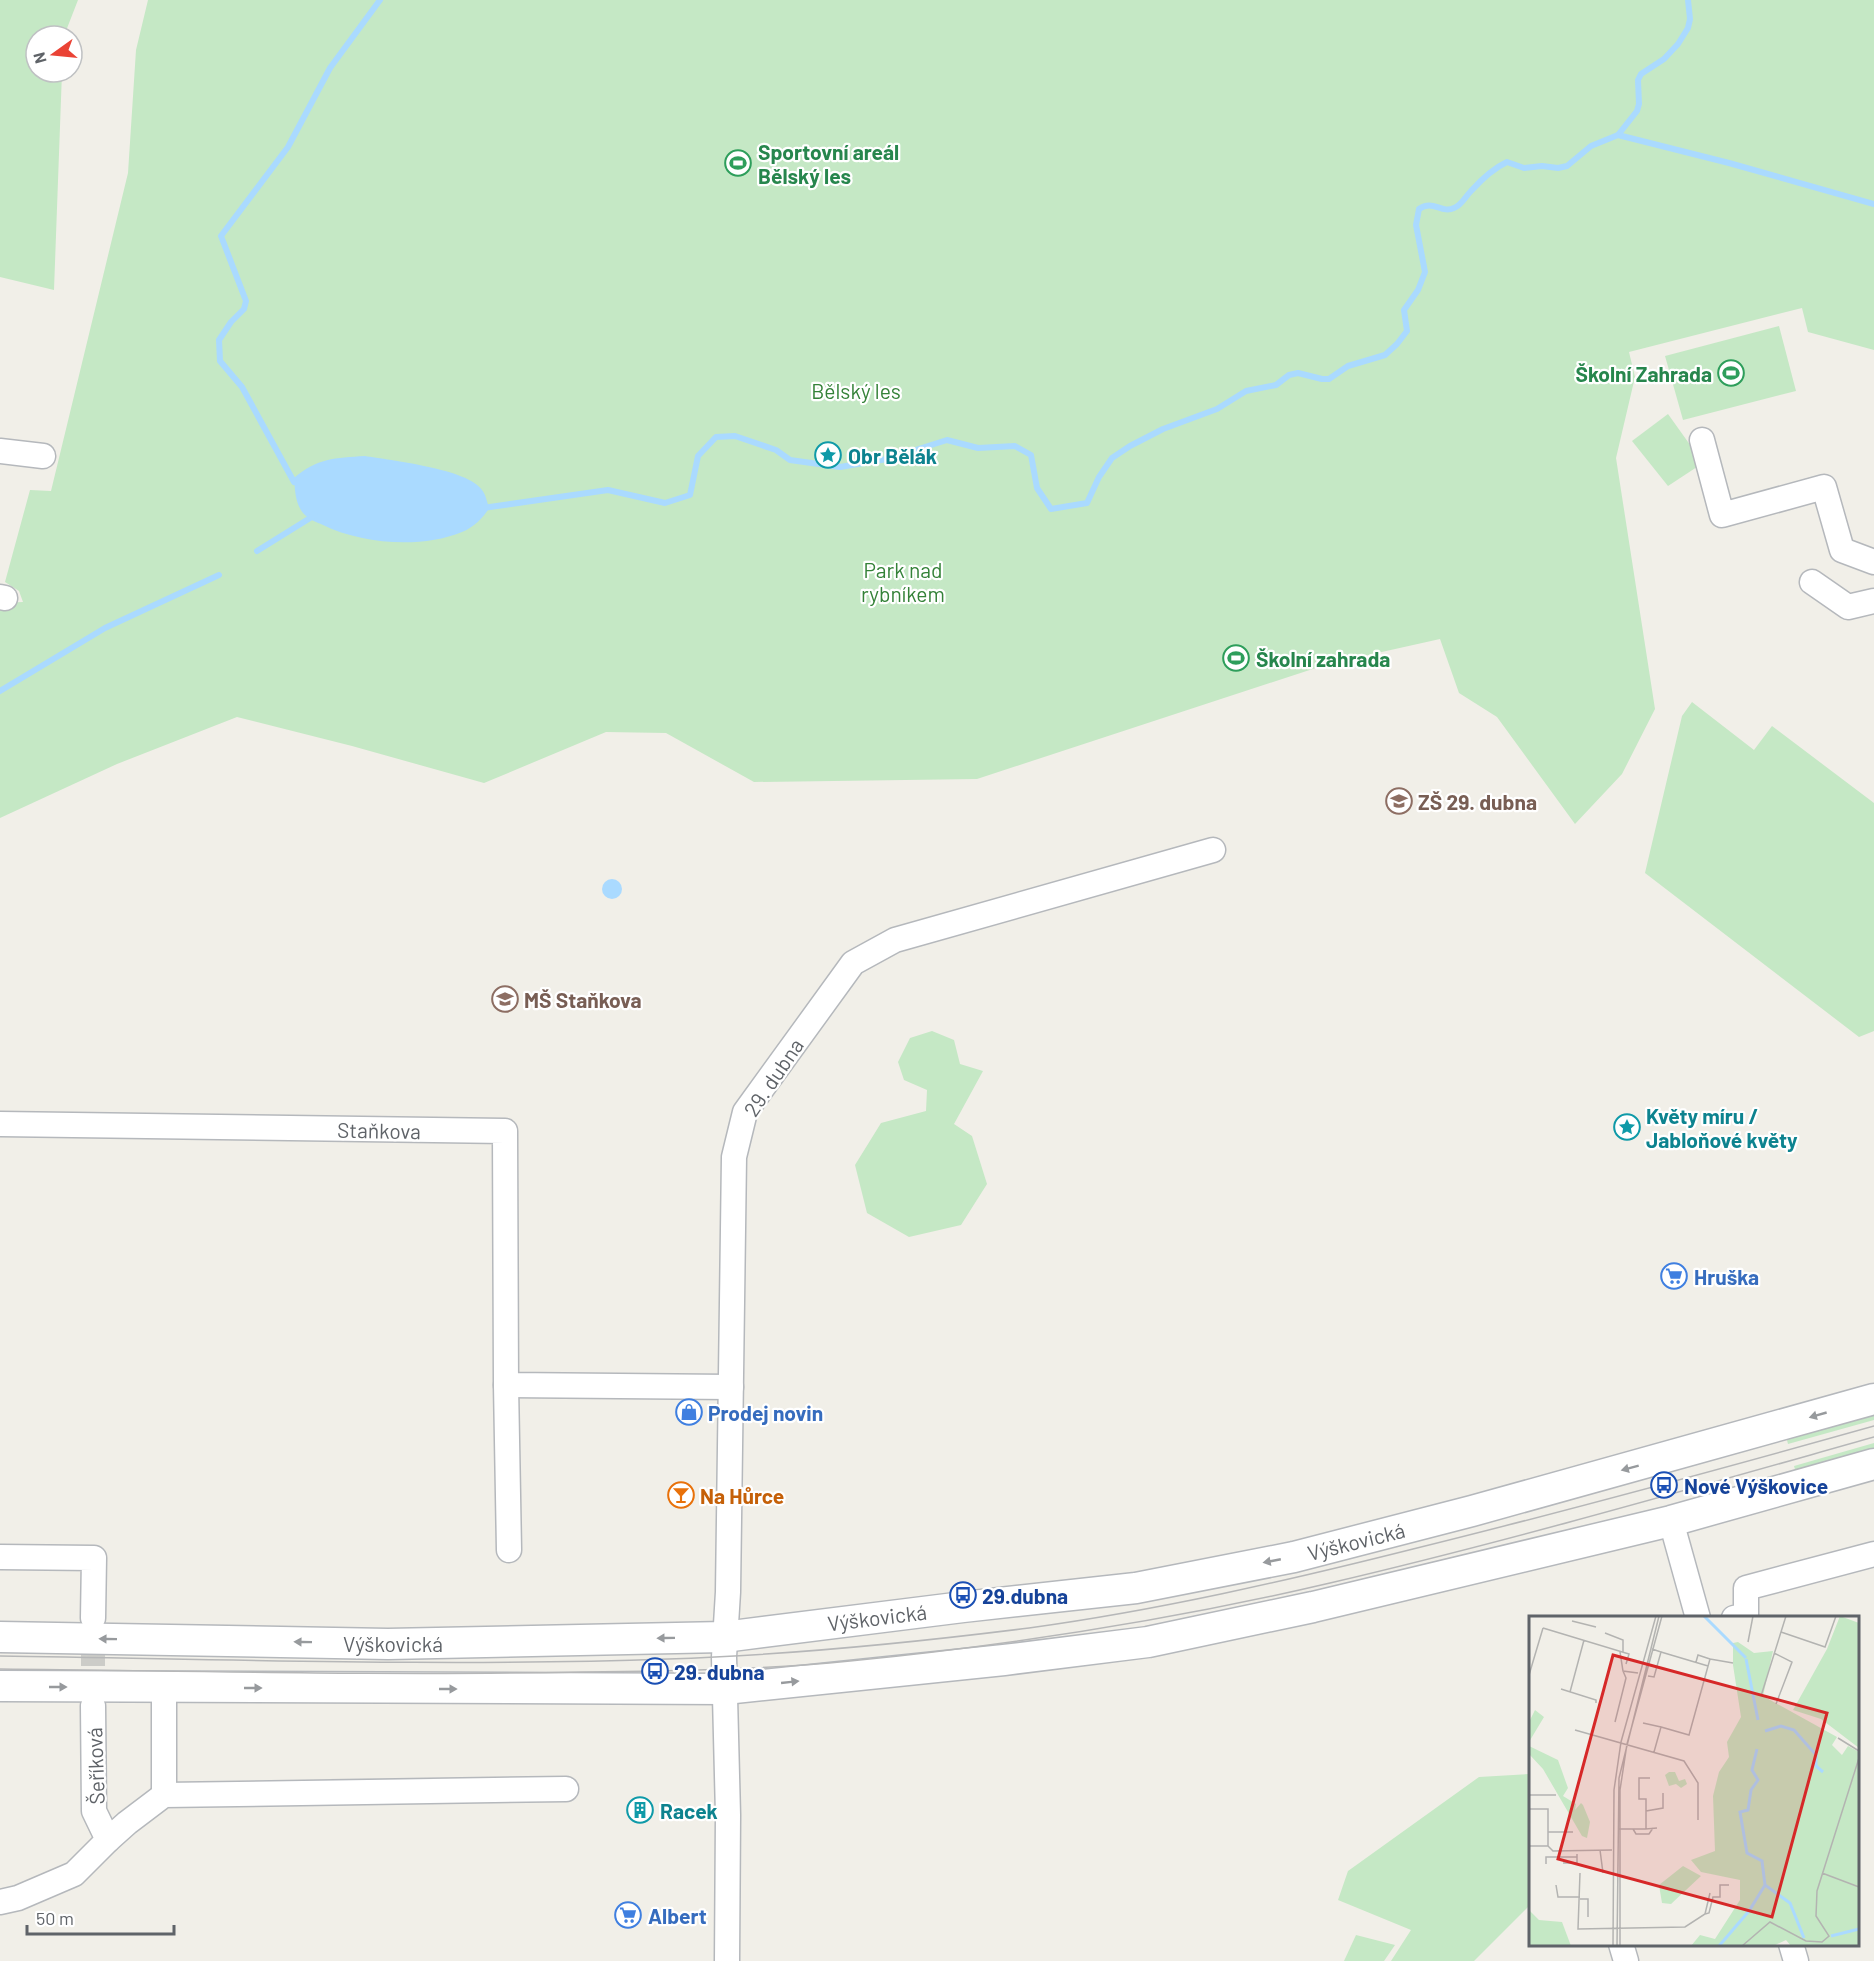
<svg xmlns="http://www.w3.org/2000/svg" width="1874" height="1961" font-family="Barlow,sans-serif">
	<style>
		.green { fill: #c5e8c5 }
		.water { fill: #aadaff }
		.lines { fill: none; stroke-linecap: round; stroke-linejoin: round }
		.stream { stroke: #aadaff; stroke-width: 6 }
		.minor-tunnel { stroke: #ccccc8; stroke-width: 24; stroke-dasharray: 24 12; stroke-linecap: butt }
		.minor-casing { stroke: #b5b8bc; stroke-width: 27 }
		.tertiary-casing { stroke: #b5b8bc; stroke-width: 33 }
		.minor { stroke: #fff; stroke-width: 24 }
		.tertiary { stroke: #fff; stroke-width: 30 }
		.tram { stroke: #b6b7b8; stroke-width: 1.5 }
		.oneway { fill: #979a9d }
		.labels { text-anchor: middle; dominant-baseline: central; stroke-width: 4.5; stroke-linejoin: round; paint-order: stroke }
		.leisure-label { font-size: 21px; font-weight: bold; fill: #27864d; stroke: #fff; text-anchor: start }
		.park-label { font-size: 21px; fill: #348238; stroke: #fff }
		.culture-label { font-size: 21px; font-weight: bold; fill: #0d838f; stroke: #fff; text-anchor: start }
		.education-label { font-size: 21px; font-weight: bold; fill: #785e54; stroke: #fff; text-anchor: start }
		.street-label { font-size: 21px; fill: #5f6368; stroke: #fff }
		.shop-label { font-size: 21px; font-weight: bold; fill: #366cbe; stroke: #fff; text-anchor: start }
		.transit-label { font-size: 21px; font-weight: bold; fill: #164399; stroke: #fff; text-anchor: start }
		.food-label { font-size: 21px; font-weight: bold; fill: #c56008; stroke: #fff; text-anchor: start }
		.inset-river { fill: none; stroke: #aadaff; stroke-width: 3 }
		.inset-road { fill: none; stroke: #b3b3b1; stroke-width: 1.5 }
		.view { fill: #d62828; fill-opacity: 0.15; stroke: #d62828; stroke-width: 3 }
		.inset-edge { fill: none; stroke: #5f6368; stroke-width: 3 }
	</style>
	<rect width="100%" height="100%" fill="#f1efe8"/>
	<g class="green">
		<path d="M0,0h78l-14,36h-28v36h26l-8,218 -54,-13z"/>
		<path d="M148,0h1726v350l-66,-18 -6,-24 -173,44 6,25 -19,81 39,251 -33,65 -47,50 -78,-107 -38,-24 -19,-54 -112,25 -351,115 -223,3 -88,-49 -60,-1 -122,51 -132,-37 -115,-29 -120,47 -117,54v-215l23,-1 -4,-11 -14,-9 25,-92 21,1 77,-318 8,-123z"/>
		<path d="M1779,326l17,65 -113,29 -18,-64z"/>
		<path d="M1668,414l35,49 -35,23 -36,-45z"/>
		<path d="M1692,702l62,48 18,-24 102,77v228l-15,6 -214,-164 37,-157z"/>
		<path d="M932,1031l22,9 6,24 23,7 -29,53 18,12 15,48 -26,41 -52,12 -42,-24 -12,-48 26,-42 45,-12 1,-21 -23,-10 -6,-18 12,-24z"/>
		<path d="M1874,1412v8l-86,24 -2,-8z"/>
		<path d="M1874,1443v9l-78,21 -2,-7z"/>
		<path d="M1530,1774v131l-56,56h-83l20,-31 -73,-30 10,-29 131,-94z"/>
		<path d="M1356,1935l39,10 -11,16h-40z"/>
	</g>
	<g class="water">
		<path d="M365,456c24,4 104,13 117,34 4,5 5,12 7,18 -5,9 -16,20 -27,24 -41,17 -100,12 -139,-7 -7,-3 -15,-6 -20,-12 -8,-10 -8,-23 -9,-35 23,-20 41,-20 71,-22z"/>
		<circle cx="612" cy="889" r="10"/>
	</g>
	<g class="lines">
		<g class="stream">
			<path d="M1618,135l111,28 145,41"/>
			<path d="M294,482l-52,-95 -22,-26 -1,-21 12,-18 13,-13 2,-8 -25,-65 67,-89 42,-79 50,-68"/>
			<path d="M483,508l125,-18 57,13 25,-8 8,-39 18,-19 19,-1 41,14 14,10 50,7 47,-8 60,-19 31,8 37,-2 16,9 6,33 14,21 36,-6 12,-26 13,-19 18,-12 33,-17 54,-20 29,-18 30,-6 13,-10 9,-2 24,6h7l19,-13 37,-11 12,-11 10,-13 -3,-21 14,-20 7,-18 -9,-47 3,-16c14,-10 22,5 35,-1 8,-3 11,-11 17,-17 10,-11 23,-23 36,-29l17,6 18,-2 16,2 9,-2 24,-20 27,-11 19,-24 2,-7 -1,-24 3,-6 23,-15 14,-15 10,-16 2,-9 -2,-19"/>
			<path d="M257,551l58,-36"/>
			<path d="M0,691l105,-63 114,-53"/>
		</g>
		<path class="minor-tunnel" d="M93,1702v-82"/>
		<g class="minor-casing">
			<g id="minor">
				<path d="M1702,440l20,75 102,-28 18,63 32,12"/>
				<path d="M0,451l43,5"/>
				<path d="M1812,582l36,25 26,-6"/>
				<path d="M0,597l5,1"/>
				<path d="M0,1124l505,7 1,254 225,2"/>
				<path d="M506,1385l3,165"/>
				<path d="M1671,1521l27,97"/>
				<path d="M0,1557l94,1 -1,60"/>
				<path d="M1734,1618l12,-3v-27l128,-34"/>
				<path d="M164,1687v108"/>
				<path d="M108,1840l19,-17 37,-28 402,-6"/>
				<path d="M0,1902l18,-4 56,-24 34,-34 -14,-29 -1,-105"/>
				<path d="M1621,1944l5,17"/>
				<path d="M1791,1944l5,17"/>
				<path d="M727,1961l1,-146 -4,-158 4,-65 6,-435 11,-45 108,-149 42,-23 318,-90"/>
			</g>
		</g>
		<g class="tertiary-casing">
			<g id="tertiary">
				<path d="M0,1637l388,7 336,-7 239,-30 173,-19 158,-31 178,-46 402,-112"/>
				<path d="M0,1686l725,3 279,-29 144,-18 165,-35 358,-86 203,-57"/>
			</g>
		</g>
		<use href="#minor" class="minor"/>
		<use href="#tertiary" class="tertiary"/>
		<g class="tram">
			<path d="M0,1656c222,3 446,11 668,3 121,-4 242,-16 361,-31 130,-18 257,-47 384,-79 154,-38 308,-80 461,-123"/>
			<path d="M0,1669c194,2 388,7 582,3 89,-1 179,-2 268,-11 161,-16 322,-41 480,-78 183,-43 363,-95 544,-146"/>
		</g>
	</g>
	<defs><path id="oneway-solid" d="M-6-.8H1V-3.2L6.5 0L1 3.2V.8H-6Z" transform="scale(1.5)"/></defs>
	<g class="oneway">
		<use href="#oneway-solid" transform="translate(1818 1415) rotate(164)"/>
		<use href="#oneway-solid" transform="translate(1630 1468) rotate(165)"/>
		<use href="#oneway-solid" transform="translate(1272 1561) rotate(169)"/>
		<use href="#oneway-solid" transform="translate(666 1638) rotate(179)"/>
		<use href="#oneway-solid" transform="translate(108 1639) rotate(-179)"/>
		<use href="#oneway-solid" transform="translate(303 1642) rotate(-179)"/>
		<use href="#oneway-solid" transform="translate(790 1682) rotate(-6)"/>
		<use href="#oneway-solid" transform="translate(58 1687)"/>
		<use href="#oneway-solid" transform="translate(253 1688)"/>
		<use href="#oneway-solid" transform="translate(448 1689)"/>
	</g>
	<defs>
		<g id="stadium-ring" transform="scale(1.35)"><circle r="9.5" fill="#fff" stroke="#2e9e5b" stroke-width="1.5"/><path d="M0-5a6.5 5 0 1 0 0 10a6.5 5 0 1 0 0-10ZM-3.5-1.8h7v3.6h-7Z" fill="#2e9e5b"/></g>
		<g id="sight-ring" transform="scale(1.35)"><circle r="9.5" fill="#fff" stroke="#0f9aa8" stroke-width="1.5"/><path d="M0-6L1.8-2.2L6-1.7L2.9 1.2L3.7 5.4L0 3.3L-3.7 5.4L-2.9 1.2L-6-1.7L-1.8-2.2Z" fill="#0f9aa8"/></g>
		<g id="school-ring" transform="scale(1.35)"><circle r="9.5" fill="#fff" stroke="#8d6e63" stroke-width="1.5"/><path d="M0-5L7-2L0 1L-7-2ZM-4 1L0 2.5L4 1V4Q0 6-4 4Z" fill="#8d6e63"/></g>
		<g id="supermarket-ring" transform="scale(1.35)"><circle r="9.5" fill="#fff" stroke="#3f7fe0" stroke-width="1.5"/><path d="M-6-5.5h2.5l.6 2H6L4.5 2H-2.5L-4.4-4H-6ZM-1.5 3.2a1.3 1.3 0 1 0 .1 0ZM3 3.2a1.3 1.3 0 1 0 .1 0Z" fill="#3f7fe0"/></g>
		<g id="shop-ring" transform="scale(1.35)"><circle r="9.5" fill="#fff" stroke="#3f7fe0" stroke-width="1.5"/><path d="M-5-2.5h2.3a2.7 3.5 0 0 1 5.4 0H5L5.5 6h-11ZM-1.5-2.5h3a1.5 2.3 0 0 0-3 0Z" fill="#3f7fe0"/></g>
		<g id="bus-ring" transform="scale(1.35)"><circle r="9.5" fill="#fff" stroke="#1a4fb4" stroke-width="1.5"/><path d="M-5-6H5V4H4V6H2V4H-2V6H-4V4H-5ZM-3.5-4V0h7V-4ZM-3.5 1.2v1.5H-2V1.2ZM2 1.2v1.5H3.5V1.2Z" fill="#1a4fb4"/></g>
		<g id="bar-ring" transform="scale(1.35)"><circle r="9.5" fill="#fff" stroke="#e8710a" stroke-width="1.5"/><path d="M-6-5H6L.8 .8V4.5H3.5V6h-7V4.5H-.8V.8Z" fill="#e8710a"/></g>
		<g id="building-ring" transform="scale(1.35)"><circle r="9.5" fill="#fff" stroke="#0f9aa8" stroke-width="1.5"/><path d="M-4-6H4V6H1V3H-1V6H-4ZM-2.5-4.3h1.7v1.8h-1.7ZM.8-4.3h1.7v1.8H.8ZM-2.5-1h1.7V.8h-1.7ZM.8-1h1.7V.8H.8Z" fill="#0f9aa8"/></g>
	</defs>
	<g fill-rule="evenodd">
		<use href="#stadium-ring" x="738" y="163"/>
		<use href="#stadium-ring" x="1731" y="373"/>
		<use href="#sight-ring" x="828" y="455"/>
		<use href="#stadium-ring" x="1236" y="658"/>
		<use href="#school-ring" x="1399" y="801"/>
		<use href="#school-ring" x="505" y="999"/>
		<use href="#sight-ring" x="1627" y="1127"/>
		<use href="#supermarket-ring" x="1674" y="1276"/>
		<use href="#shop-ring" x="689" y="1412"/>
		<use href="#bus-ring" x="1664" y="1485"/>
		<use href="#bar-ring" x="681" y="1495"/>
		<use href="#bus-ring" x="963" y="1595"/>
		<use href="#bus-ring" x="655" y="1671"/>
		<use href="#building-ring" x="640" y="1810"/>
		<use href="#supermarket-ring" x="628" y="1915"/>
	</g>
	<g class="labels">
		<g class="leisure-label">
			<text x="758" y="151">Sportovní areál<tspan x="758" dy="24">Bělský les</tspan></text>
			<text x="1712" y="373" text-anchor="end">Školní Zahrada</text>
			<text x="1256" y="658">Školní zahrada</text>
		</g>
		<g class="park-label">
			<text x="856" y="390">Bělský les</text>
			<text x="903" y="569">Park nad<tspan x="903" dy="24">rybníkem</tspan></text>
		</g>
		<g class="culture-label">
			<text x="848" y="455">Obr Bělák</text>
			<text x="1646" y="1115">Květy míru /<tspan x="1646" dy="24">Jabloňové květy</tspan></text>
			<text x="660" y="1810">Racek</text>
		</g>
		<g class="education-label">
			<text x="1418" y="801">ZŠ 29. dubna</text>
			<text x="524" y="999">MŠ Staňkova</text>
		</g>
		<g class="street-label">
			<text transform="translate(773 1077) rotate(-56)">29. dubna</text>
			<text transform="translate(379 1130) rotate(1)">Staňkova</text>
			<text transform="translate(1356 1541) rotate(-14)">Výškovická</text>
			<text transform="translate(877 1617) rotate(-7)">Výškovická</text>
			<text x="393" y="1643">Výškovická</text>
			<text transform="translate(95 1766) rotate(-92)">Šeříková</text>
		</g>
		<g class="shop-label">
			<text x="1694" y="1276">Hruška</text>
			<text x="708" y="1412">Prodej novin</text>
			<text x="648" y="1915">Albert</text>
		</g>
		<g class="transit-label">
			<text x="1684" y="1485">Nové Výškovice</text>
			<text x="982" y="1595">29.dubna</text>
			<text x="674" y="1671">29. dubna</text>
		</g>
		<g class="food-label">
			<text x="700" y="1495">Na Hůrce</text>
		</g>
	</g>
	<g transform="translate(1529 1616)">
		<rect width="330" height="330" fill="#f1efe8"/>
		<path d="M311,0l19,7v125l-38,-29 -28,-9 34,-61zM209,26l16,11 19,-2 -10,45 74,41 -5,8 10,10 6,-9 11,6v194h-68l-5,-6 -13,6h-82l9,-11 15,4 25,-39v-20l-39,-8 -10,-12 24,-9 -2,-55 6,-24 10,-15 -2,-15 14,-25 -8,-52v-22zM6,94l9,7 -15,25v-20zM0,130l29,14 10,28 -5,8 13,8 -1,6 6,-7 2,2 7,17 -3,16 -5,-2 -39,-67 -14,-15zM140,156h6l4,9 6,-2 2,5 -6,4 -5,-4 -7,2 -4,-11zM154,250l18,10 -30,28 -9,-1 -3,-18zM0,294l10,10 23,2 9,24h-42z" fill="#c5e8c5"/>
		<path class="inset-river" d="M175,0l42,42M217,43l12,61M236,115l16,-5 13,4 22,25v11l7,6M228,133l-5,21 6,10 -7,10 -3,20 -8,2 7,41 15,8 3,24 25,18 14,35M302,320l28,-7M190,330l30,-35 16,-26"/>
		<path class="inset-road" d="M43,5l24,6M14,12l86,26 -3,10M252,16l44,15 11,-31M76,17l18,7v12M219,26l5,-26M91,36l3,19 15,2M132,36l47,14M245,37l18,9 -16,42M181,43l23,4M0,59l14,-47M119,60l6,1 7,-25 -9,-3M32,73l35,11v3M41,76l14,-52M232,80l25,-80M86,106l11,-44 -3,-7M114,107l18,4M46,114l109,31 14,22v37M309,122l21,13M125,136l7,-25 28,8 21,-76 -12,-4 -2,7M121,162h-11v21h7v30l11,-1M0,179h27M0,193h19v37l5,5 59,-1M117,195l17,-3v-15M90,213h27M104,213l3,5h13l4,-6M19,216h25M0,230h19M71,234l3,23M34,247h14v-9M17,248v-7h31M51,257l-2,56 107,-2 20,-13 5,-21M293,257l37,14M27,269l2,12h22M51,283h8v18M0,288v-58M176,298l4,-1 4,-16h7v-12h9M84,330l1,-156 7,-48 35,-126M88,330l2,-168 40,-162M91,330v-156l7,-46 35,-128M213,330l28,-24 36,19 16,1 7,-6 -13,-20 1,-25 42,-133"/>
		<path class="view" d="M84,39l214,58 -55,204 -214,-58z"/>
		<rect width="330" height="330" class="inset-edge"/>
	</g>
	<g transform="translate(54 54) rotate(255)"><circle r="28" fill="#ffffff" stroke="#bfc1c3" stroke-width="1.5"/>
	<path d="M0-4.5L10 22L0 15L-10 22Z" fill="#ea4335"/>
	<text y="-9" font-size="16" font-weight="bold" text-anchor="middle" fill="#5f6368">N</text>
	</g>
	<path d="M27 1925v9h147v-9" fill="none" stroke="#5f6368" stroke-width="3"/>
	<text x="36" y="1925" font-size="18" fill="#5f6368" stroke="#ffffff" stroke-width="4.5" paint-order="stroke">50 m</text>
</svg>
